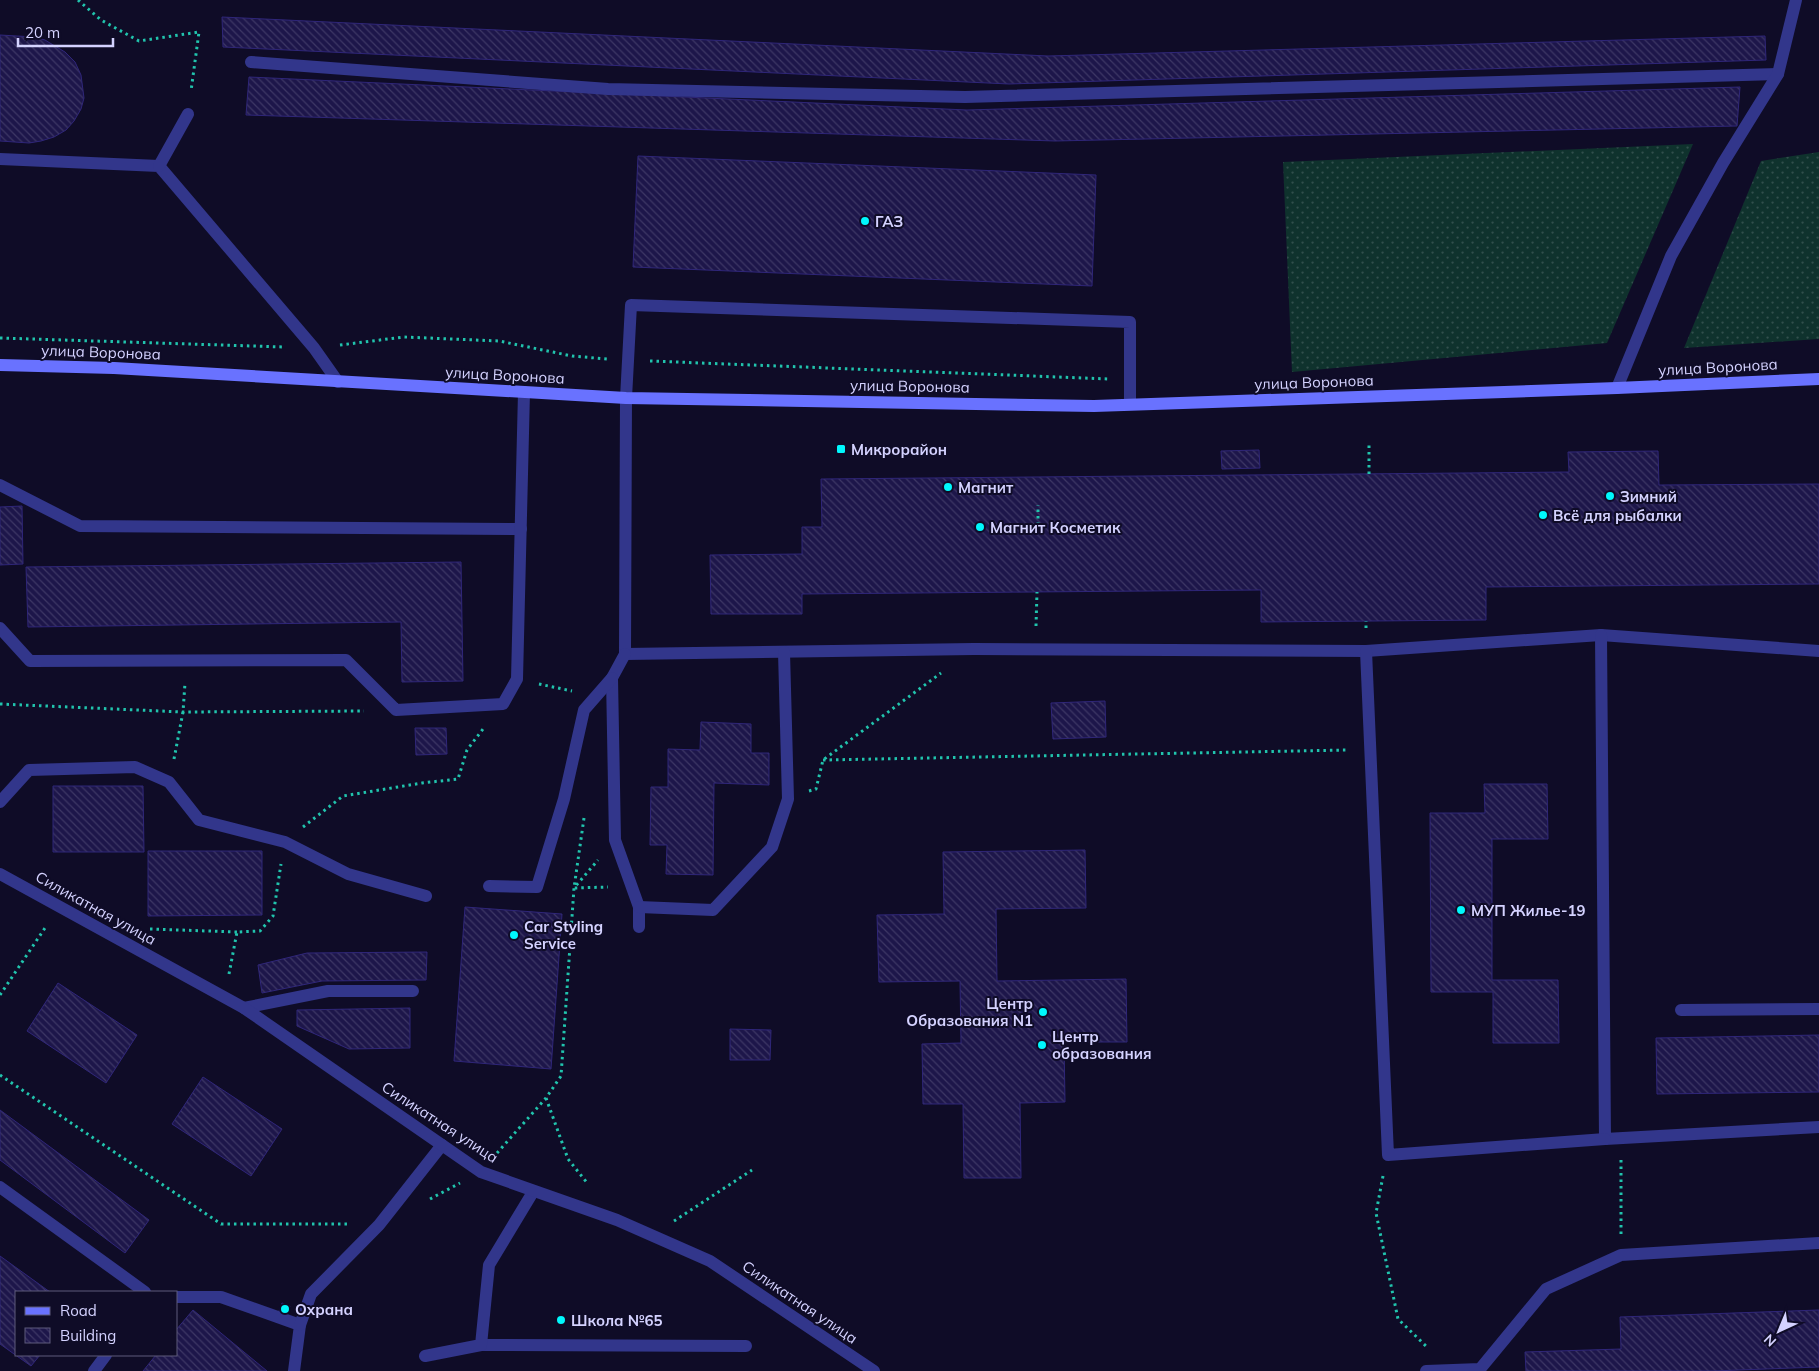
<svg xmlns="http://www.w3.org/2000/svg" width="1819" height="1371" font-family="Mulish,sans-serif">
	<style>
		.grass { fill: url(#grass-dots) }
		.building { fill: url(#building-back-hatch); stroke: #2f2679 }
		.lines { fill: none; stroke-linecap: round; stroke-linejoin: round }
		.path { stroke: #21c4ad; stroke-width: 3; stroke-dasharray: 2.5 4; stroke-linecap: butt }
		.service { stroke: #32368b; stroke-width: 12 }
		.minor { stroke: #32368b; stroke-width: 12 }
		.secondary { stroke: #6972ff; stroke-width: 12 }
		.poi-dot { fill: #00f8fd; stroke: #0f0c27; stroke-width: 2 }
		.labels { text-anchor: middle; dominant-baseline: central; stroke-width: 4; stroke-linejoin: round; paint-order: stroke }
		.poi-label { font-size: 15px; font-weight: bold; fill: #d4d2ff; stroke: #0f0c27; text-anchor: start }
		.street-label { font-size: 15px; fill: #d4d2ff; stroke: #0f0c27 }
	</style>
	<defs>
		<pattern id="grass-dots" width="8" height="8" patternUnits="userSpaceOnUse" patternTransform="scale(1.25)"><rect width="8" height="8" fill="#0f322d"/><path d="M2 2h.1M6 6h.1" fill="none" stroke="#314f4c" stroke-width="1.8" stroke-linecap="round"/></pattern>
		<pattern id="building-back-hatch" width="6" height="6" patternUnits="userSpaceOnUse" patternTransform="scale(1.25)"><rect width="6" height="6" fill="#1d164a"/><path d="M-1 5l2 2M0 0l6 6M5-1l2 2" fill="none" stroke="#3d3765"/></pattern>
	</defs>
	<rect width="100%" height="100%" fill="#0f0c27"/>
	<g class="grass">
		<path d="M1693,144l-86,199 -315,29 -9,-210z"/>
		<path d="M1819,152v187l-135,9 77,-187z"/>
	</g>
	<g class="building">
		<path d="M222,17l826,39 717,-20 1,24 -757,24 -786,-37z"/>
		<path d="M0,35l34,2 11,3 20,12 10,10 6,13 3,23 -3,11 -7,12 -8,9 -12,7 -13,4 -12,2 -29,-2z"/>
		<path d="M249,77l718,33 773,-23 -3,39 -682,15 -809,-26z"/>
		<path d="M638,156l458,19 -4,111 -459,-19z"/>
		<path d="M1259,450l1,18 -38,1 -1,-18z"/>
		<path d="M1658,451l1,34 160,-1v100l-333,3v33l-225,2v-32l-459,4v20h-91l-1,-59 92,-1v-27h20l-1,-48 748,-7 -1,-20z"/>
		<path d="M22,506l1,58 -23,1v-58z"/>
		<path d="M461,562l2,119 -61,1 -1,-60 -373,5 -2,-60z"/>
		<path d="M1105,701l1,36 -53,2 -2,-36z"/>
		<path d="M701,722l50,2v29h18v32l-55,-2 -1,92 -47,-1 1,-29h-17l1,-58h17v-38l32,1z"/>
		<path d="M415,728h31l1,26 -31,1z"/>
		<path d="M1484,784h63l1,55h-56v141h66l1,63h-66v-51h-62l-1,-179h55z"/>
		<path d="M53,786h90l1,66h-91z"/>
		<path d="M1085,850l1,58 -90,1 1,72 129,-2 1,63h-63l1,60 -45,1 1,75h-57l-1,-74h-40l-1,-60 39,-1 -1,-62 -81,1 -2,-67 67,-1 -1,-62z"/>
		<path d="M148,851h114v64l-114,1z"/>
		<path d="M465,907l97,7 -11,155 -97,-8z"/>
		<path d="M427,952l-1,28 -104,1 -60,12 -4,-28 49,-12z"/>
		<path d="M58,983l79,52 -31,48 -79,-52z"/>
		<path d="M410,1008v40l-61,1 -52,-23v-16z"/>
		<path d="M730,1029l41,1 -1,30h-40z"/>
		<path d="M1819,1035v57l-162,2 -1,-56z"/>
		<path d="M203,1077l79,52 -31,47 -79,-52z"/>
		<path d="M0,1110l149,110 -24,33 -125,-93z"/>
		<path d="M0,1256l50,36h-34v63h24l-9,11 -31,-22z"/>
		<path d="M282,1303l8,3 -3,8 -8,-3z"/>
		<path d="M193,1310l74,61h-124l13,-16h20v-25z"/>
		<path d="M1819,1310v57l-106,4h-187l-1,-19 96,-3 -1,-32z"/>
	</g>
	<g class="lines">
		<g class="path">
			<path d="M78,0l23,20 38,21 60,-9 -8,59"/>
			<path d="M0,338l284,9"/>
			<path d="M340,345l64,-8 95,4 73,15 35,3"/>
			<path d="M650,361l459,18"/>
			<path d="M1369,474v-30"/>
			<path d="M1038,525v-20"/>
			<path d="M1036,626l1,-34"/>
			<path d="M1366,628v-7"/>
			<path d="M539,684l33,7"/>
			<path d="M0,704l183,8 181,-1"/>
			<path d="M174,759l9,-47 2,-29"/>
			<path d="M823,760l524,-10"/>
			<path d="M809,791l7,-2 7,-29 118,-87"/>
			<path d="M584,818l-10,70 34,-1"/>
			<path d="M303,827l40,-31 79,-13 36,-4 9,-29 16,-21"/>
			<path d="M150,929l87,3"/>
			<path d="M229,974l8,-42 23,-1 13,-15 8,-52"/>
			<path d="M0,995l47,-70"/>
			<path d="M0,1075l221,149h126"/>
			<path d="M546,1098l22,61 20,25"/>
			<path d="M497,1153l49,-55 15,-22 13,-188 24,-28"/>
			<path d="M1383,1176l-7,37 22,106 29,28"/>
			<path d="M430,1199l30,-16"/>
			<path d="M674,1221l78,-51"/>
			<path d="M1621,1234v-74"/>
		</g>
		<g class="service">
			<path d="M251,62l357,27 357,8 813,-23"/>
			<path d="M0,159l159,7 155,182 24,34"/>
			<path d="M159,166l29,-52"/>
			<path d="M1617,388l54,-132 52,-93 55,-89 18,-74"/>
			<path d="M1130,404v-82l-499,-17 -5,93 -1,256 349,-5 392,2 235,-16 218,16"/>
			<path d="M0,485l80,41 441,3"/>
			<path d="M0,628l30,33 316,-1 50,50 107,-6 14,-25 7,-287"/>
			<path d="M1601,635l4,504 214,-12"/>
			<path d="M1366,651l22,504 217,-16"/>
			<path d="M625,654l-13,24 3,162 24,67v20"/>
			<path d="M0,802l29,-32 106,-3 34,15 30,38 86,22 63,32 78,22"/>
			<path d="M489,886l48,1 27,-88 20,-89 28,-32"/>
			<path d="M639,907l74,3 59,-63 16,-48 -4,-147"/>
			<path d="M244,1008l84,-17h85"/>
			<path d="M1681,1010l138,-1"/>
			<path d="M0,1187l145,105"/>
			<path d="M176,1297h45l79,28 -6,46"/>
			<path d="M300,1325l11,-31 68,-69 63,-80"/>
			<path d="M481,1345l265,1"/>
			<path d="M425,1356l56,-11 8,-80 44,-73"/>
			<path d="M94,1371l12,-16"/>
			<path d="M1426,1371l54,-2 66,-80 75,-34 198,-12"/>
		</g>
		<path class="minor" d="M0,874l244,134 237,164 136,48 93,41 164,110"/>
		<path class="secondary" d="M0,365l114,3 512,30 468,8 523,-18 202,-9"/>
	</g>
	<g class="poi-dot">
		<circle cx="865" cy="221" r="5"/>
		<rect x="836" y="444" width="10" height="10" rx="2.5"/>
		<circle cx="948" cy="487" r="5"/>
		<circle cx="1610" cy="496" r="5"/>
		<circle cx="1543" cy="515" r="5"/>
		<circle cx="980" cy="527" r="5"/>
		<circle cx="1461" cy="910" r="5"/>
		<circle cx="514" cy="935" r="5"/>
		<circle cx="1043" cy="1012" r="5"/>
		<circle cx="1042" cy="1045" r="5"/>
		<circle cx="285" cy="1309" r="5"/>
		<circle cx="561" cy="1320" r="5"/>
	</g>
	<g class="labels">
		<g class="poi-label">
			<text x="875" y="221">ГАЗ</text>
			<text x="851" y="449">Микрорайон</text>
			<text x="958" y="487">Магнит</text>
			<text x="1620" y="496">Зимний</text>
			<text x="1553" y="515">Всё для рыбалки</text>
			<text x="990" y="527">Магнит Косметик</text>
			<text x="1471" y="910">МУП Жилье-19</text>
			<text x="524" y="926">Car Styling<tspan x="524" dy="17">Service</tspan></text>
			<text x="1033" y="1003" text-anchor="end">Центр<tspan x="1033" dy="17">Образования N1</tspan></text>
			<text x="1052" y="1036">Центр<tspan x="1052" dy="17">образования</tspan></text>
			<text x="295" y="1309">Охрана</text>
			<text x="571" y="1320">Школа №65</text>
		</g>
		<g class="street-label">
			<text transform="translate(101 352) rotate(2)">улица Воронова</text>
			<text transform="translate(1718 367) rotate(-3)">улица Воронова</text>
			<text transform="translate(505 375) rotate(3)">улица Воронова</text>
			<text transform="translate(1314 382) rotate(-2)">улица Воронова</text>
			<text transform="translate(910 386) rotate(1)">улица Воронова</text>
			<text transform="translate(96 908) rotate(29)">Силикатная улица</text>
			<text transform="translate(440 1122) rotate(33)">Силикатная улица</text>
			<text transform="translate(800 1302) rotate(34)">Силикатная улица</text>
		</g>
	</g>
	<rect x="15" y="1291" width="162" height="65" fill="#0f0c27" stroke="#5e5b7d"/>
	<rect x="25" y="1307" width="25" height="8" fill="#6972ff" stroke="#5e5b7d"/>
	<text x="60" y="1316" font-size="15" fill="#d4d2ff">Road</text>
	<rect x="25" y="1328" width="25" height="15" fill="url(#building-back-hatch)" stroke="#5e5b7d"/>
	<text x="60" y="1341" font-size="15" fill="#d4d2ff">Building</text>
	<g transform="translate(1779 1331) rotate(224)" stroke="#0f0c27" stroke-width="4" paint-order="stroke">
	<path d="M0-4L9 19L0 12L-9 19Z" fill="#d4d2ff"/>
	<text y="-8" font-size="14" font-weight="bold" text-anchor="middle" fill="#d4d2ff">N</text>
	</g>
	<path d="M18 38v8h95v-8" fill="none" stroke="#d4d2ff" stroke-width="2.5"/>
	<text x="25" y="38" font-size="15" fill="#d4d2ff" stroke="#0f0c27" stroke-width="4" paint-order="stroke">20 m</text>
</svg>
